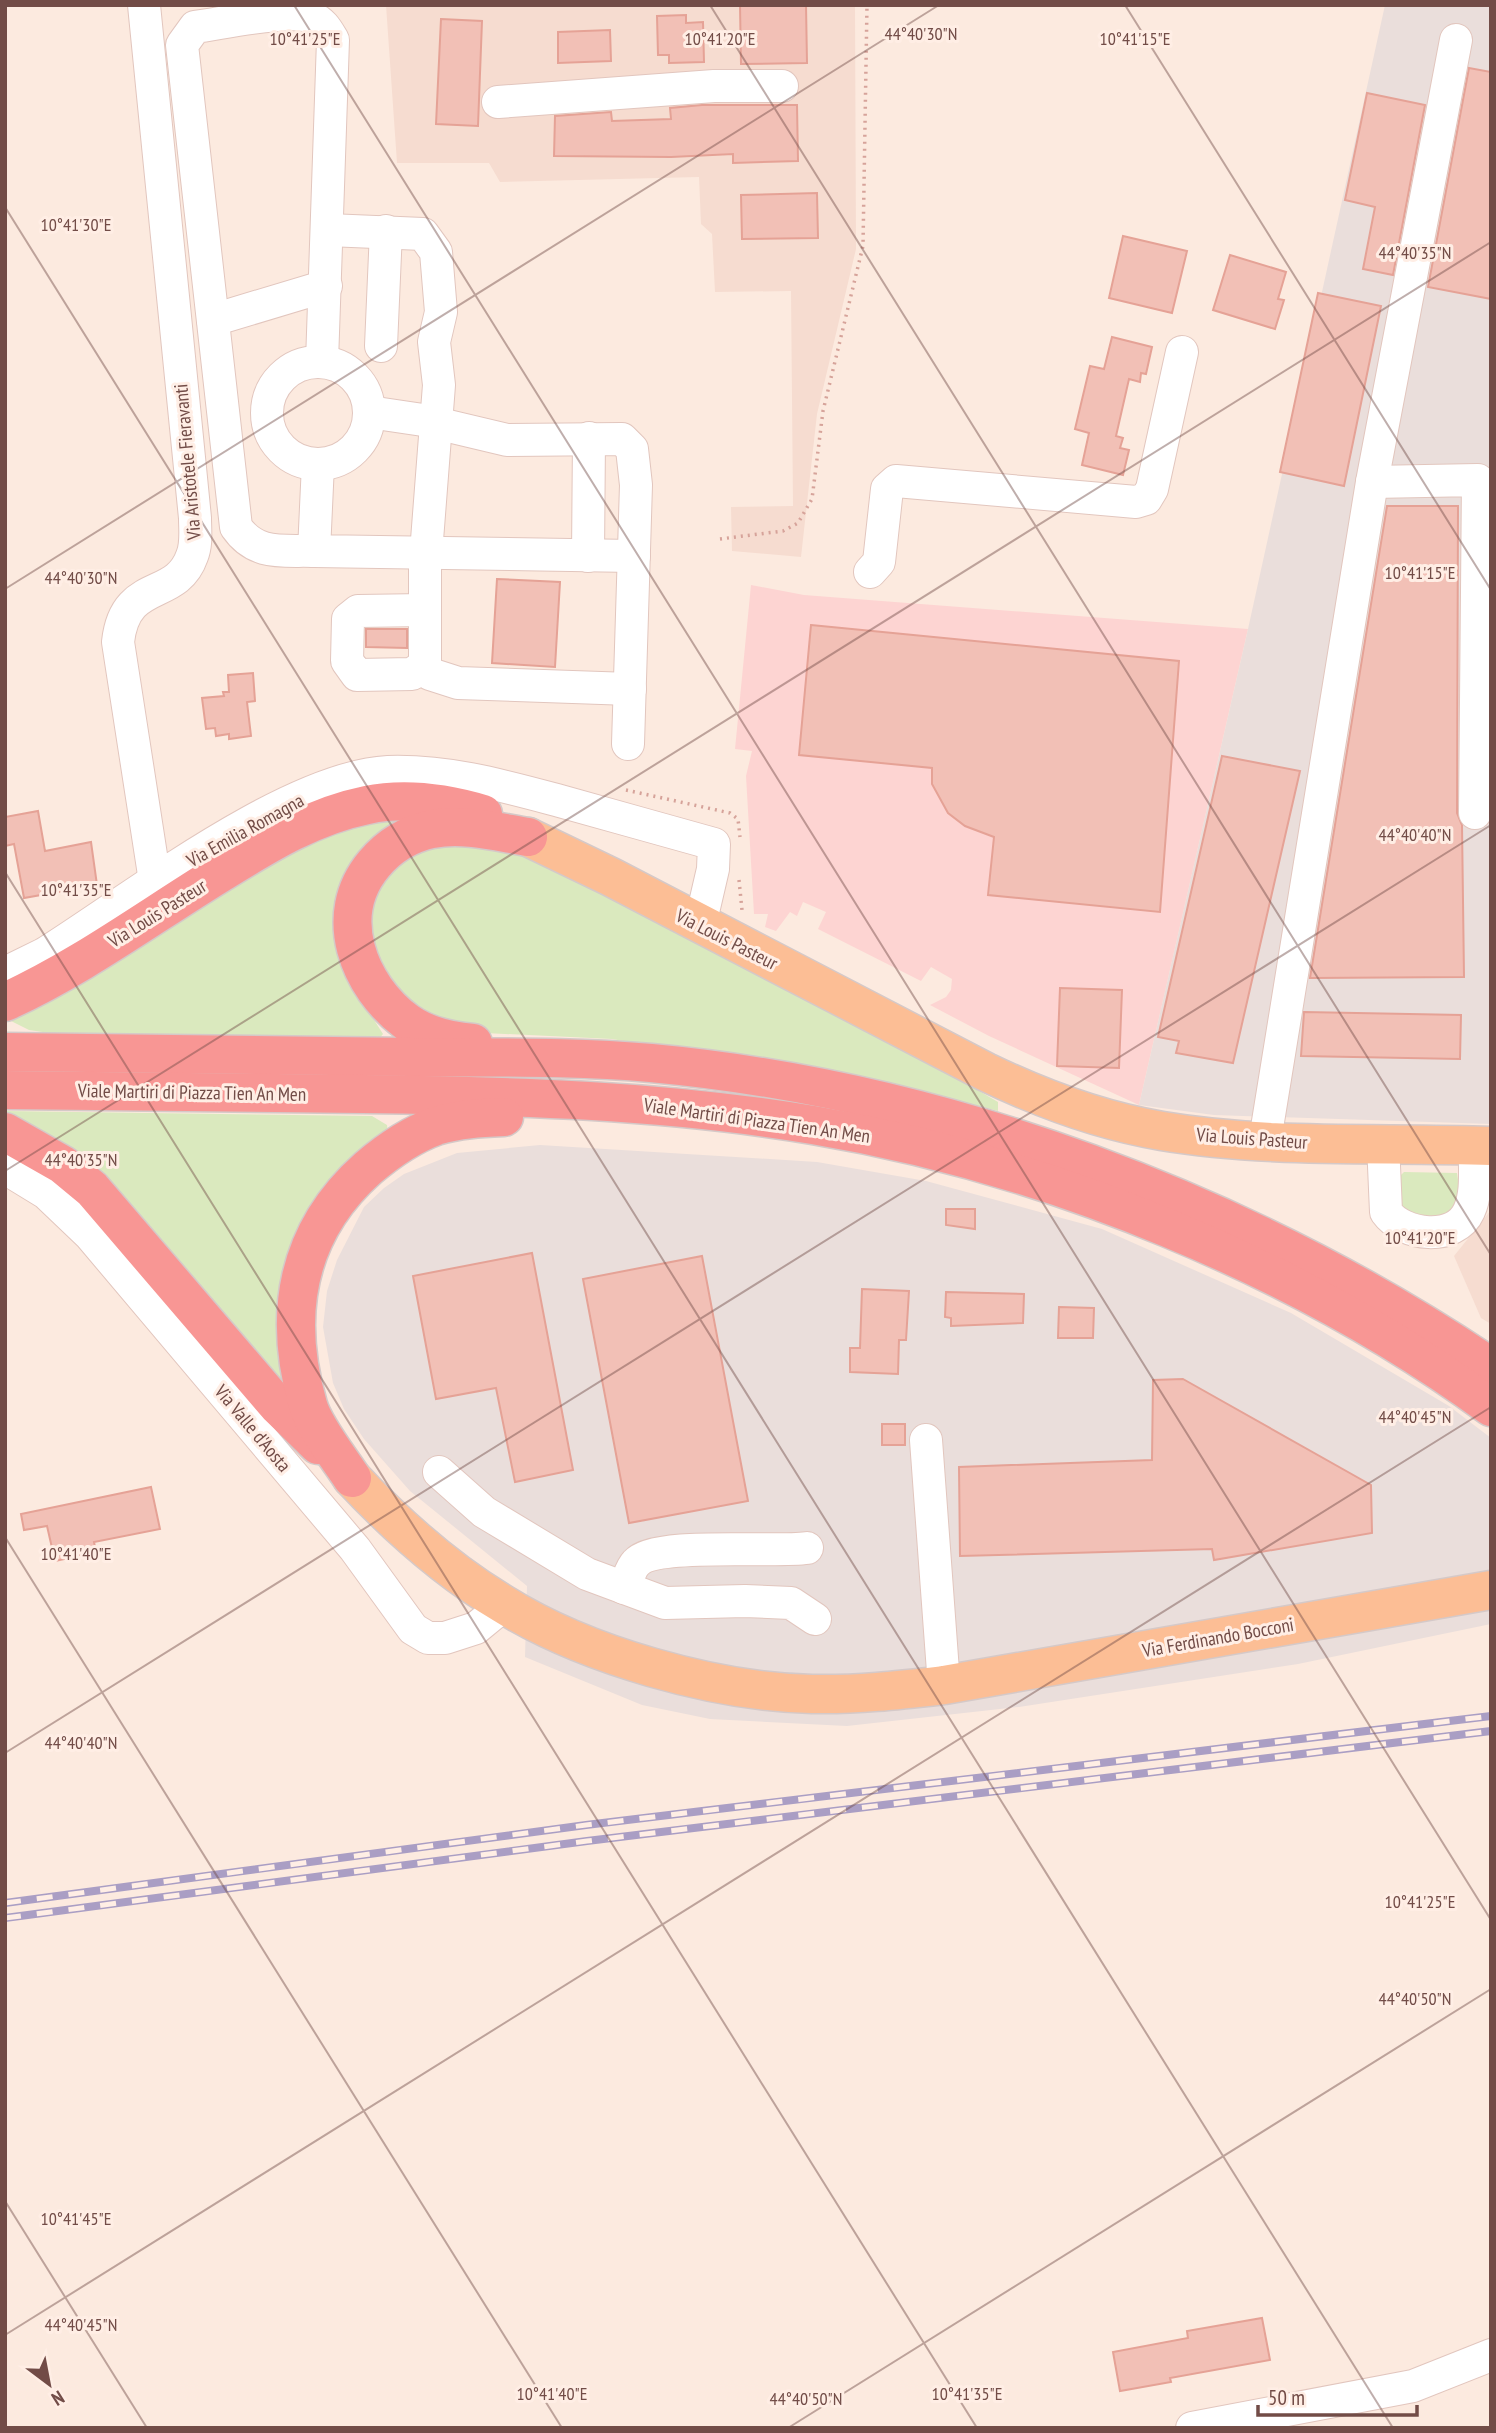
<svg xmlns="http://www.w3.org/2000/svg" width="1496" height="2433" font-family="'PT Sans Narrow',sans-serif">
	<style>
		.residential { fill: #f6dcd0 }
		.commercial { fill: #fdd4d2 }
		.industrial { fill: #eadedb }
		.green { fill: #dae9be }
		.building { fill: #f2c0b6; stroke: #e5a296; stroke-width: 2 }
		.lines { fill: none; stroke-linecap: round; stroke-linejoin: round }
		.minor-casing { stroke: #e2c6be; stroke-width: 34 }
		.major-casing { stroke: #d5c9c8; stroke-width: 41 }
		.highway-casing { stroke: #d5c9c8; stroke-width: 41 }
		.path { stroke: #d6a39a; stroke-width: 3.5; stroke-dasharray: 2 5; stroke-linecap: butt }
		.minor { stroke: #fff; stroke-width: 32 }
		.major { stroke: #fcbe95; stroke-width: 38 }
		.highway { stroke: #f89694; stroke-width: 38 }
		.rail-casing { stroke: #aa9ec4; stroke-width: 8 }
		.rail { stroke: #ffeee5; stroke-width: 5; stroke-dasharray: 16; stroke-linecap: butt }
		.ticks { fill: none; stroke: #724c47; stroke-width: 2; stroke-opacity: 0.45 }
		.labels { text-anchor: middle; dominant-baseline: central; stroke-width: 6; stroke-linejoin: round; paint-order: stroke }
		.street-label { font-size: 19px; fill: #724c47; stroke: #ffeee5 }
		.ticks-label { font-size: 18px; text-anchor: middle; fill: #724c47; stroke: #ffeee5; stroke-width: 6; stroke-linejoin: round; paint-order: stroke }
	</style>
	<rect width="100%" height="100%" fill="#fceadf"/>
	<g class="residential">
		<path d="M386,5h469l1,244 -39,165 -16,143 -69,-6 -1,-44 62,-1 -2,-215 -76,1 -3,-58 -11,-10 -2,-47 -199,5 -11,-19h-92z"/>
		<path d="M1491,1210v114l-10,-6 -27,-62z"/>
	</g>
	<path class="commercial" d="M751,585l53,10 444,34 -109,476 -150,-69 -59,-31 16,-8 5,-7 1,-11 -21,-12 -10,14 -103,-52 8,-17 -23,-10 -6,14 -7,-4 -14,19 -11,-4 3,-13h-14l-8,-138 6,-25 -17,-2z"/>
	<g class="industrial">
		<path d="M1385,5l106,2v1117l-277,-9 -75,-10 109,-476z"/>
		<path d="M540,1145l277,17 109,19 176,48 189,84 158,93 42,32v186l-193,40 -279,43 -172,19 -137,-7 -68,-14 -117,-48 2,-71 -117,-95 -46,-52 -20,-30 -11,-26 -10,-56 4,-36 10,-31 27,-53 20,-19 20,-14 53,-21z"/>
	</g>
	<g class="green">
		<path d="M424,813l-60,45 5,154 14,22 -4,5 -316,-4 -34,-5 -24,-12 318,-188z"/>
		<path d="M440,837l85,15 420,219 53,31v9l-69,-18 -317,-54 -168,-8 -56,-39 -25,-82 17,-38z"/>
		<path d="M5,1111l367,5 15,9 1,9 -60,60 -28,217 -295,-294z"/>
		<path d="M1404,1172l53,1 3,21 -8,19 -31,7 -22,-14v-29z"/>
	</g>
	<g class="building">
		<path d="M740,5h66l1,58 -66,1z"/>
		<path d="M686,15v8l17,-1 1,40 -35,1v-8h-11l-1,-39z"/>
		<path d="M441,19l41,2 -4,105 -42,-2z"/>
		<path d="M610,30l1,31 -53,2v-31z"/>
		<path d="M1469,68l22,4v227l-63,-12z"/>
		<path d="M1367,93l58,12 -32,170 -30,-6 12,-62 -30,-7z"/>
		<path d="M702,105h95l1,56 -65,2v-9l-62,3 -117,-1 1,-40 56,-4 1,9 59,-2 -1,-11z"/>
		<path d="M817,193l1,45 -76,1 -1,-44z"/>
		<path d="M1123,236l64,15 -15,62 -63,-15z"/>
		<path d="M1230,255l56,17 -8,27 6,1 -9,29 -62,-19z"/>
		<path d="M1318,293l63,13 -37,180 -64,-14z"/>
		<path d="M1112,337l40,10 -6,27 -5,-1 -1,9 -11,-3 -13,57 7,2 -3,10 9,2 -6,25 -41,-10 7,-32 -14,-4 15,-63 14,3z"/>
		<path d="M1387,506h71l-1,307 5,12 2,152 -154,1z"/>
		<path d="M497,579l63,3 -5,85 -63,-4z"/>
		<path d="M811,625l368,36 -19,251 -172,-17 6,-58 -29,-11 -17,-13 -16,-29v-16l-133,-13z"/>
		<path d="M366,629h41v19l-41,-1z"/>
		<path d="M253,673l2,28 -8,1 4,34 -22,3v-5l-13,2 -1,-8 -9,1 -4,-31 22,-2 -1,-4h6l-1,-17z"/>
		<path d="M1222,756l78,15 -67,292 -57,-10 3,-12 -21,-4z"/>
		<path d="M38,811l7,40 46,-9 6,43 -73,13 -10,-54 -9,2v-29z"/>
		<path d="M1060,988l62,2 -3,78 -62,-2z"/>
		<path d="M1304,1012l157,3 -1,44 -159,-3z"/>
		<path d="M946,1209h29v20l-29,-4z"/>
		<path d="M532,1253l41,217 -58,12 -19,-94 -60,11 -23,-123z"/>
		<path d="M702,1256l46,245 -119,22 -46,-244z"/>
		<path d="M862,1289l47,2 -3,49h-7l-1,34 -48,-2v-24h10z"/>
		<path d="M946,1292l78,2 -1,29 -72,3v-8l-6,-1z"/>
		<path d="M1059,1307l35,1 -1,30h-35z"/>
		<path d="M1183,1379l188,106 1,48 -158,27 -2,-11 -252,7 -1,-89 193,-7 1,-80z"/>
		<rect x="882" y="1424" width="23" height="21"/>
		<path d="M151,1487l9,42 -66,13 2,10 -41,9 -8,-35 -23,4 -3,-16z"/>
		<path d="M1262,2318l8,42 -100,18 1,4 -51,9 -7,-39 75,-14 -1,-7z"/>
	</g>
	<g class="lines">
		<g class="minor-casing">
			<g id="minor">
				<path d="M144,5l51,513c0,12 2,26 -3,38 -16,46 -67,21 -74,86l37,239"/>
				<path d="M498,102l216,-16h68"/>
				<path d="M328,230l95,4 13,18 5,60 -7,30 5,43 -14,181v99l5,9 28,9 172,6"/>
				<path d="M213,320l113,-34"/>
				<path d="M381,346l5,-115"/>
				<circle cx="318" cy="413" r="51"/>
				<path d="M369,412l54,8 84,20 115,-1 10,10 4,36 -8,259"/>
				<path d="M318,464l-4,87 320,5"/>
				<path d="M1372,482l106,-2 -3,333"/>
				<path d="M314,551c-32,-1 -58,5 -78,-24l-54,-482 13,-18c25,-3 94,-19 116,-10 12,5 16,13 22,23l-11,322"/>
				<path d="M588,556l1,-118"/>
				<path d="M870,572l9,-10 8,-73 9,-8 240,21 10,-3 6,-10 30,-137"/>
				<path d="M425,665l-13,9 -55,1 -10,-14 1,-42 10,-8 67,-1"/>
				<path d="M5,973l39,-19c86,-54 244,-177 344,-182 60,-2 116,14 172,29 51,14 103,29 154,43l-1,25 -13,56"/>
				<path d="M1265,1140l107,-658 84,-442"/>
				<path d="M1383,1143l3,69c17,24 69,30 83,-1 9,-19 5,-45 6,-65"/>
				<path d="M5,1168l41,25 44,42 265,314 58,80 15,9h17l31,-10 28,-23"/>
				<path d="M926,1440l18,245"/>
				<path d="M439,1472l45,40 103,62 78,29 80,-2 46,2 24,16"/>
				<path d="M624,1588c4,-7 6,-19 12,-25 19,-22 135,-10 171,-15"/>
				<path d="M1192,2428l221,-42 78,-31"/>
			</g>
		</g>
		<g class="major-casing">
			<g id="major">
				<path d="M528,837l83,40 375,195c54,26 116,49 176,59 107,18 220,11 329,15"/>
				<path d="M352,1478c45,48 94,92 151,126 82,51 212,88 309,90 45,1 88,-4 132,-9l547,-95"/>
			</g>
		</g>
		<g class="highway-casing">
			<g id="highway">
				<path d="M5,1002c75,-34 144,-85 214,-128 47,-29 93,-58 148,-69 39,-8 79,-2 116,9"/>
				<path d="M473,1043c-22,-2 -48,-8 -66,-21 -49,-36 -76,-107 -33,-158 15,-18 35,-30 58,-35 32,-6 65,3 96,8"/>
				<path d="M5,1052c135,2 270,4 405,5 80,1 161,-1 241,6 294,27 596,140 840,304"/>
				<path d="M5,1090c120,1 239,3 358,4 151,2 301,6 450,31 234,39 487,142 678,282"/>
				<path d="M5,1132l58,33 29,24 186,217 40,39"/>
				<path d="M352,1478c-13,-20 -38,-51 -44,-73 -26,-91 -12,-173 60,-237 20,-17 43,-33 68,-42 22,-7 45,-8 68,-9"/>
			</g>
		</g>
		<g class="path">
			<path d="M720,539l63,-8 15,-8 14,-24 11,-88 40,-165 4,-241"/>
			<path d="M626,790l104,23 8,6 2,18"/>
			<path d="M739,880l3,30"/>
		</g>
		<use href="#minor" class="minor"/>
		<use href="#major" class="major"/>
		<use href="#highway" class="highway"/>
		<g class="rail-casing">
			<g id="rail">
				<path d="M5,1903l581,-78 905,-109"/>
				<path d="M5,1918l582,-77 904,-110"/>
			</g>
		</g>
		<use href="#rail" class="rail"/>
	</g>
	<path class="ticks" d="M294,5l1197,1915M710,5l781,1250M1125,5l366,585M5,6l2,-1M5,207l1388,2221M5,589l934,-584M5,872l972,1556M5,1171l1486,-929M5,1537l557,891M5,1753l1486,-928M5,2201l142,227M5,2335l1486,-928M788,2428l703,-439"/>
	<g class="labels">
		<g class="street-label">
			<text transform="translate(187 462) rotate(-95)">Via Aristotele Fieravanti</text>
			<text transform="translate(245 830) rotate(-29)">Via Emilia Romagna</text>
			<text transform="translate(157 913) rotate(-32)">Via Louis Pasteur</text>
			<text transform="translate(727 939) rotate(27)">Via Louis Pasteur</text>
			<text transform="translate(192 1092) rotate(1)">Viale Martiri di Piazza Tien An Men</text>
			<text transform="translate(757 1120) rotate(8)">Viale Martiri di Piazza Tien An Men</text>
			<text transform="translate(1252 1138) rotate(4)">Via Louis Pasteur</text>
			<text transform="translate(253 1428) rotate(50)">Via Valle d'Aosta</text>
			<text transform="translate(1218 1637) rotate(-10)">Via Ferdinando Bocconi</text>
		</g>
	</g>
	<g class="ticks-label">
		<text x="921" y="40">44°40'30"N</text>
		<text x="305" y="45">10°41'25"E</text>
		<text x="720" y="45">10°41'20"E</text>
		<text x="1135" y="45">10°41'15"E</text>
		<text x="76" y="231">10°41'30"E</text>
		<text x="1415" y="259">44°40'35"N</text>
		<text x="1420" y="579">10°41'15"E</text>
		<text x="81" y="584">44°40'30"N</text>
		<text x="1415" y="841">44°40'40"N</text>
		<text x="76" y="896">10°41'35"E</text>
		<text x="81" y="1166">44°40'35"N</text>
		<text x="1420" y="1244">10°41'20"E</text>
		<text x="1415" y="1423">44°40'45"N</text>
		<text x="76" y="1560">10°41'40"E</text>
		<text x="81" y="1749">44°40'40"N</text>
		<text x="1420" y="1908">10°41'25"E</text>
		<text x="1415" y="2005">44°40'50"N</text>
		<text x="76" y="2225">10°41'45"E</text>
		<text x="81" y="2331">44°40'45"N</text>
		<text x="552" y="2400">10°41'40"E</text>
		<text x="967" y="2400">10°41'35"E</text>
		<text x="806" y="2405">44°40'50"N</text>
	</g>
	<rect width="1496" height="2433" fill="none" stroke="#724c47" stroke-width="14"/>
	<g transform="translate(49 2384) rotate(148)" stroke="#ffeee5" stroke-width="5" paint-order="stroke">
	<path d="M0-5L12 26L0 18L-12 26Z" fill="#724c47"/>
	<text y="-10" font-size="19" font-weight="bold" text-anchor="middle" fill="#724c47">N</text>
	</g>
	<path d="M1258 2405v10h159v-10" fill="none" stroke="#724c47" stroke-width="3.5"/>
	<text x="1268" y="2405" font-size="21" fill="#724c47" stroke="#ffeee5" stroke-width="5" paint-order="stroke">50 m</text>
</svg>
